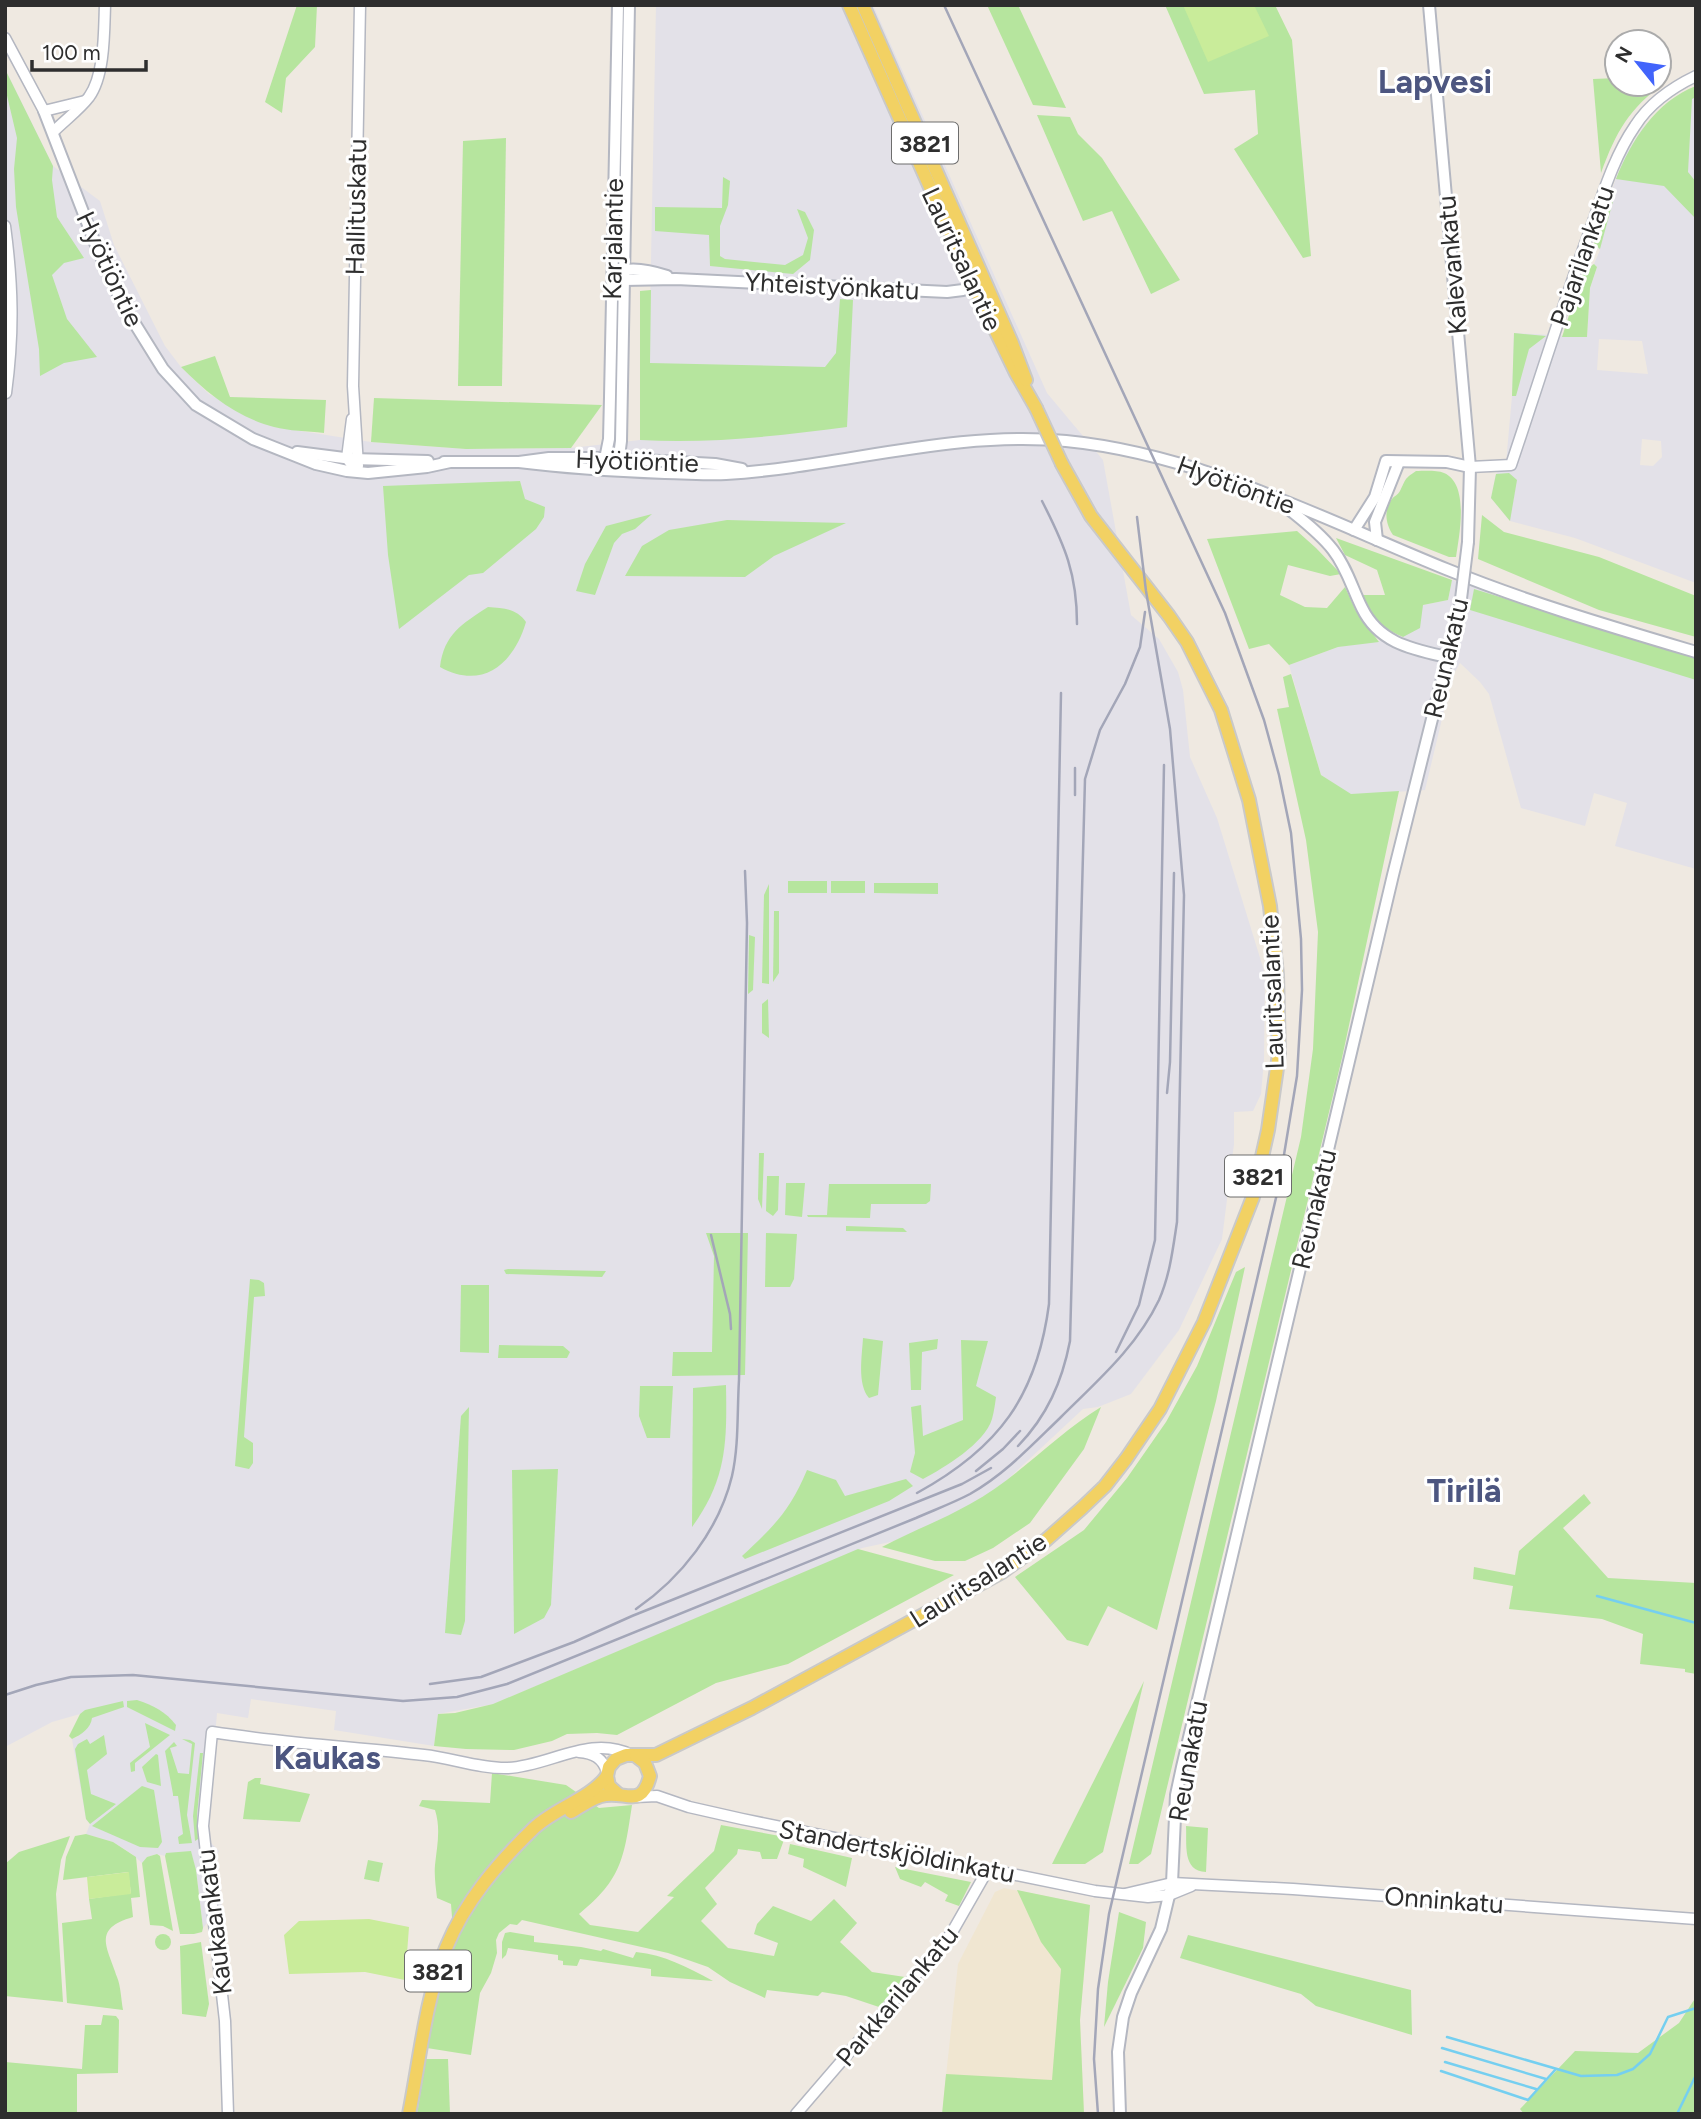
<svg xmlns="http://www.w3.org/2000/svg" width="1701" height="2119" font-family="Figtree,sans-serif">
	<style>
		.industrial { fill: #e3e1e8; fill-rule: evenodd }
		.education { fill: #f0e6d1 }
		.green { fill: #b6e59e }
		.pitch { fill: #c9ec9a }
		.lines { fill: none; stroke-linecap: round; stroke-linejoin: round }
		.stream { stroke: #75cff0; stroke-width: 2.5 }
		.tertiary-casing { stroke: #b4b7c1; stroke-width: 13 }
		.secondary-casing { stroke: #b4b7c1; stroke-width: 14 }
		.primary-casing { stroke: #c9c9c9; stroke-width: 16 }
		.tertiary { stroke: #fff; stroke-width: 10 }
		.secondary { stroke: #fff; stroke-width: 10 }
		.primary { stroke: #f2d163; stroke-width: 12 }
		.rail { stroke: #a3a6b8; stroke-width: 2.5 }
		.secondary-bridge-casing { stroke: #b4b7c1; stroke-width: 14; stroke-linecap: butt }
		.primary-bridge-casing { stroke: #c9c9c9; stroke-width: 16; stroke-linecap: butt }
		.secondary-bridge { stroke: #fff; stroke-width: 10 }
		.primary-bridge { stroke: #f2d163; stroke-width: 12 }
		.labels { text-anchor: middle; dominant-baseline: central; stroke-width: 6; stroke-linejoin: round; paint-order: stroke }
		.shield { fill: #fff; stroke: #6d6d6d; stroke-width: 2 }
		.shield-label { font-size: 24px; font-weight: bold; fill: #2e2e2e }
		.street-label { font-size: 26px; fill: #2e2e2e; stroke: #fff }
		.district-label { font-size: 33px; font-weight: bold; fill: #4d5680; stroke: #fff }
	</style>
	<rect width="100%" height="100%" fill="#efe9e1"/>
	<g class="industrial">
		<path d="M656,5h217l174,388 56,67 28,155 28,24 19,33 5,18 7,67 27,61 48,156 -1,86 -3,34 -8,17 -19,1v32l-12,95 -43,91 -48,64 -33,13 -15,2 -91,85 -78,43 -52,11 -368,156 -56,10 -4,32 -100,-16 2,-19 -85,-12 -3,19 -31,-5 -10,114 2,14 10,10 -2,4 5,49 -19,24 -7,-58 -30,-17 -1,3 -8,-2 -10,3 -5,6 -10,-9 -19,-12 -27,-8 4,-10 -4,-5 -14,-80 5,-2 15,-19 11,-5 -18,-3 -5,4 -28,8 -47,25v-1678l48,97 47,35 14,44 51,101 16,21 28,27 66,33 96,15 95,7 105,-1 69,-8 9,-77z"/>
		<path d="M1696,86v497l-121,-45 -65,-17 -19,-23 5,-24 10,-11 6,-67 2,-63 73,4 3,-49 7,-21 -3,-3 6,-14 -6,-6v-7l31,-82 18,-28 26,-26zM1599,339l43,2 6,33 -51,-4zM1642,439l19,2 1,16 -9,9 -13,-1z"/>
		<path d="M1452,580l244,77v212l-81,-23 12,-43 -33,-10 -9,33 -64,-18 -32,-114 -9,-12 -20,-19 -8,14 -27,113 -75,5 -29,-20 -32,-110 49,-18 65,-10 20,-32 25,-5z"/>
	</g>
	<path class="education" d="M1004,1888l86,17 -10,115 4,94 -141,-10 15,-140 37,-72z"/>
	<g class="green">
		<path d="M297,5h20l-2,42 -29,31 -4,35 -17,-11z"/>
		<path d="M987,5h31l48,103 -33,-3z"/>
		<path d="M1165,5h110l17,35 19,216 -8,2 -69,-109 24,-15 -3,-44 -51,4z"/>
		<path d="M5,69l48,97 -1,14 5,37 27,41 -20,5 -12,12 15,44 30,38 -33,6 -24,13 -1,-27 -23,-142 -2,-38 3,-31 -12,-51z"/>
		<path d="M1659,77l6,6c-36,25 -49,49 -64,90l-8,-94 24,-1v6h42z"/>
		<path d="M1696,86v11l-4,2 -4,73 8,10v37l-32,-33 -48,-7c15,-38 40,-78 80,-93z"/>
		<path d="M1037,115l33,2 8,17 24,24 78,122 -29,14 -39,-83 -29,10z"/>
		<path d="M506,138l-4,248h-44l5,-245z"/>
		<path d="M723,177l7,4 -2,24 -8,21v30l5,3 60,6 18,-10 5,-17 -11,-29 8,3 9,18 -4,30 -17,14 -83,-8 -1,-31 -54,-4v-24l67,1z"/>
		<path d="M1607,199l6,2 -13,48 -6,-5v-7z"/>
		<path d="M1594,264l3,3 -7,21 -3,49h-25l19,-59 4,-8z"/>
		<path d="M651,290l-1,73 175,4 11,-14 4,-54 13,1 -6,127c-69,9 -137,17 -207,13v-149z"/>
		<path d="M1514,333l32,3 -17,13 -13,47h-4z"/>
		<path d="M215,356l15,41 96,3 -2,33c-17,-2 -35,-2 -50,-6 -38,-10 -66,-33 -93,-60z"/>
		<path d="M374,398l228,7 -31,43 -105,1 -95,-7z"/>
		<path d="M1416,471c8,0 21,-1 28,2 26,11 15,63 12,84h-7l-56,-22c-7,-10 -10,-25 -1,-36 2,-3 6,-4 8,-8 6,-12 4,-12 16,-20z"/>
		<path d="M1509,473l8,7 -7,41 -19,-23 5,-24z"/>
		<path d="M520,481l5,18 20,8 -1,10 -8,12 -53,44 -14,2 -70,54 -11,-74 -5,-69z"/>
		<path d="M652,514l-17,15 -13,5 -8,9 -19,52 -19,-4 9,-27 21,-38z"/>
		<path d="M1482,515l22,17 95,25 97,39v41l-97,-27 -121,-51z"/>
		<path d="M727,520l119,3 -72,33 -29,21 -120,-1 17,-30 27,-16z"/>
		<path d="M1297,531l19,17 25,26 -11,2 -42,-11 -8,30 25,12 22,1 18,-21 11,24 23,31 -41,5 -49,18 -20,-21 -20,5 -42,-110z"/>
		<path d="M1336,538l116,42 -4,20 -25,5 -3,23 -17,9c-25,-11 -30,-16 -40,-42h22l-8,-25 -32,-15z"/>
		<path d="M1474,589l222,68v23l-226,-70z"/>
		<path d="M488,607c16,1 29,2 38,15 -12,41 -43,69 -86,45 4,-33 22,-43 48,-60z"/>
		<path d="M1291,674l30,101 30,19 48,-3 -57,267 -191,796 -13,10h-9l172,-727 12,-88 5,-117 -12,-92 -29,-131 12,-2 -6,-30z"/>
		<rect x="788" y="881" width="39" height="12"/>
		<rect x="831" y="881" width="34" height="12"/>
		<path d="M874,883h64v11l-64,-1z"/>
		<path d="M769,884v100l-7,-1 2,-88z"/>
		<path d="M774,911h5v62l-6,9z"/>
		<path d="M749,935l6,2 -2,53 -5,4z"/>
		<path d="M768,999l1,39 -7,-5v-29z"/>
		<path d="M759,1153h5l-2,56 -4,-10z"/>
		<path d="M767,1176h12l-1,34 -5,6 -7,-5z"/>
		<path d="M786,1183h19l-3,34 -17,-2z"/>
		<path d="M829,1184h102l-1,17 -4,3h-55l-1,14 -62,-1 -1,-2h20z"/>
		<path d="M846,1226l57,2 4,4 -61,-1z"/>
		<path d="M706,1233h42l-3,142 -73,1 1,-24h39l2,-96z"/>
		<path d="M766,1233l31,1 -3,45 -4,8h-25z"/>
		<path d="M1245,1267l-29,134 -59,229 -49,-24 -20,40 -21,-6 -52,-63 69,-47 43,-52 39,-56 31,-56 39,-94z"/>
		<path d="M508,1269l98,2 -4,6 -96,-3 -2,-4z"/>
		<path d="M250,1279l9,1 5,3 1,13 -11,1 -10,140 9,6v20l-4,6 -14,-3z"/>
		<path d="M461,1285h28v68l-29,-1z"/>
		<path d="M863,1338l20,3 -5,54 -9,3c-12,-14 -7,-42 -6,-60z"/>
		<path d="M938,1339l-1,10 -15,3 -1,38h-10l-2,-47z"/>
		<path d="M961,1340l27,1 -12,45 20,11c-1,7 -2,15 -4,22 -7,24 -48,49 -69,60l-13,-7 5,-19 -4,-46 10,-2 2,31 40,-16z"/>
		<path d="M499,1345l64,1 7,6 -3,6h-69z"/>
		<path d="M726,1385c1,57 1,94 -34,142l1,-139z"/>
		<path d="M640,1386h33l-3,52h-23l-8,-22z"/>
		<path d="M469,1407l-4,214 -4,14 -16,-2 16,-217z"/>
		<path d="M1101,1407l-17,42 -54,74 -37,25 -28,13h-30l-53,-14c28,-15 60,-27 88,-43 48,-26 85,-69 131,-97z"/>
		<path d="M558,1469l-7,136 -7,13 -30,16 -2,-164z"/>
		<path d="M807,1470l29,10 9,16 61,-17 7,7 -24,15 -144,58 -3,-3c32,-30 48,-45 65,-86z"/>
		<path d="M1584,1494l7,9 -28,25 45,50 88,5v91l-11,-2v-3l-45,-5 3,-30 -41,-15 -93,-10 4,-23 -40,-7 1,-12 41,8 4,-24z"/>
		<path d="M858,1549l96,26 -166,89 -72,19 -99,52 -20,-2 -30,1 -15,7 -38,9 -48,-1 -32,-3 4,-32 17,-1 38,-9z"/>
		<path d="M1144,1681l-41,171 -18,12h-33z"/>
		<path d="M137,1700c16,5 29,12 39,25l-1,6 -48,-24v-6z"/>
		<path d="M123,1701l1,6 -32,11c-1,10 -11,17 -20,21l-3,-3 11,-22 5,-4z"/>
		<path d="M145,1723l25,12 -35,28v8l-4,1 -1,-9 20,-16z"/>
		<path d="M104,1735l3,19 -20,16 4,24 25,10 -26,20 -4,-5 -11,-70 3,-5 9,-5 3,5z"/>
		<path d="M182,1739l8,1 5,3 -8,72 5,28 -13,1 -1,-7 5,-3 -5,-38h-5v-2l-8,-43 9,-9 3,4 -7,2 8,25 11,1 3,-30z"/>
		<path d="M200,1753h3l-6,62 1,24 -3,2 -2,-25z"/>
		<path d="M156,1754l2,1 3,31 -14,-4 -5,-15z"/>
		<path d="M492,1773l74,12 33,23 33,-3c-8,53 -10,74 -53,109l11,11 48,7 36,-35 -7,-1 47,-45 7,-26 64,12 -8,22h-15l-2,-7 -22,-3 -1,5 -32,34 12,16 -16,17 27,27 46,8 4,-13 -24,-9 3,-10 16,-18 38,15 23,-22 23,24 -17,19 32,30 33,5 -26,30 -33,-11 -24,-4 -4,4 -51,-6 -2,8 -35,-16 -22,-15 -40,-14 -146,-33 -5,5 -7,-1 -11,9 -3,7 1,13 -6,20 -11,20 -9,62 -44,-7 16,-76 11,-28 -3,-40 -14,-6c-1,-10 -3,-22 -2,-33 2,-19 6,-36 0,-55l-16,-4 3,-6 68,3z"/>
		<path d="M255,1778h6l-1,6 50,10 -10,28 -57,-3 5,-37z"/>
		<path d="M142,1786l12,4 8,52 -4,6 -18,-1 -48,-21z"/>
		<path d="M1186,1826l22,2 -2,44c-24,-1 -19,-28 -20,-46z"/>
		<path d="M86,1834l27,8 23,15 4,40 -9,1 2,19c-41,12 -26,29 -16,60 4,10 4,22 6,33l-56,-7 -5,-80 30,-4 -3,-20 42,-6 -3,-21 -65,8 3,-23 9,-21z"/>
		<path d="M70,1836l-9,24 -5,34 7,108 -58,-6v-132l14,-12z"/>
		<path d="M790,1844l62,14 -6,29 -43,-20 1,-8 -16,-5z"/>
		<path d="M191,1851l5,19 7,58 -1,4 -8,2h-14l-15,-78 1,-3z"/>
		<path d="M157,1854l3,2 13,75 -10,-5 -13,-1 -8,-62 5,-6z"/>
		<path d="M368,1860l15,3 -4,19 -15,-3z"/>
		<path d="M895,1867l76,15 -12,24 -14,-5 3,-6 -23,-13 -4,5 -21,-8z"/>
		<path d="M1017,1890l73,15 -10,115 4,94h-142l4,-40 106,6 9,-111 -20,-27z"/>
		<path d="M1119,1912l27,10 -3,26 -39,79 4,-45z"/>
		<path d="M510,1932l24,4v6l47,5 20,4 2,-2 30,9 3,-6c29,3 51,15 77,29l-62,-5v-7l-71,-10 -3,7 -14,-1v-4l-5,-1v-5l-50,-7 -2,7 -4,4v-17l3,-9z"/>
		<circle cx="163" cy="1942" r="8"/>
		<path d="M1188,1935l223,55 1,45 -96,-29 -15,-12 -121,-36z"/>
		<path d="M201,1942l8,62 -3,13 -24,-3 -2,-68z"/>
		<path d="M1696,1997v117h-172l-4,-5 55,-58 63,2 41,-30z"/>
		<path d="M103,2015l13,1 3,4 -1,53 -41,1v40h-72v-52l77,7 3,-44h16z"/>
		<path d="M426,2059h22l2,55h-33z"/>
	</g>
	<g class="pitch">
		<path d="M1183,5h71l15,31 -61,26z"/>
		<path d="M129,1872l2,22 -42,5 -2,-22z"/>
		<path d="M369,1919l40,8 -4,53 -40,-8 -76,2 -5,-39 15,-14z"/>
	</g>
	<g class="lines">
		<g class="stream">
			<path d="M1597,1596l99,27"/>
			<path d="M1447,2037l134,39 36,-1 16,-6 17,-15 18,-37 28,-9"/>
			<path d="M1442,2048l104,31"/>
			<path d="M1445,2062l91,27"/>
			<path d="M1441,2071l87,29 27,-30"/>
			<path d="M1677,2114l19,-39"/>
		</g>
		<g class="tertiary-casing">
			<g id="tertiary">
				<path d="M5,38l39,73 41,-10"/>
				<path d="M53,132c12,-12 26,-22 36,-35 16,-22 15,-66 16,-92"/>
				<path d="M5,226c8,60 9,107 1,167"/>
				<path d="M352,419l-5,39 5,7"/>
				<path d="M358,466l-5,-80 7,-381"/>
				<path d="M1470,467l41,-2c26,-77 50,-155 78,-232 13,-36 24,-75 46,-107 14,-22 38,-39 61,-50"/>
				<path d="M579,1752c14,1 24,6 28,20"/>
				<path d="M635,1797l22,-1 32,11 53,12 353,72 53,6 21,-2 22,-9"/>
				<path d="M1125,1894l47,-11 121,6 403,30"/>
				<path d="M228,2114l-3,-93 -22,-195 9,-94c70,11 142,15 212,23 28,3 56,14 84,13 42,-2 82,-34 124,-13"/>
				<path d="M796,2114l155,-180 36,-63"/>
			</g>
		</g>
		<g class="secondary-casing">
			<g id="secondary">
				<path d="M1429,5l41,462 -2,75"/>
				<path d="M44,111l51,132 27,60 41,66 33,36 57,34 63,25 31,7 21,2 59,-6 23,-5"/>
				<path d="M618,272c15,-6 34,-1 49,4"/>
				<path d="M618,277l6,3 52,-1 271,13 16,-2 17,-7"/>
				<path d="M297,452l55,7 76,2"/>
				<path d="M444,462h75l30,-4h56l110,6 27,5"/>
				<path d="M519,462c48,6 96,9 146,11 20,0 41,2 61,1 113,-7 226,-44 340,-33 134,13 257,78 380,128 81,33 166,58 250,83"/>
				<path d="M604,464l5,-25 1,-42 8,-392"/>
				<path d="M618,464l3,-23 8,-436"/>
				<path d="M1285,506c17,14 35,27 48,44 14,18 19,38 29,58 17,35 50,41 85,49"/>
				<path d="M1354,530l21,-33 11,-36 61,1 23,5"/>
				<path d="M1377,540l-2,-18 24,-60"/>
				<path d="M1120,2114l-2,-62 5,-35 8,-24 30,-64 11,-46 4,-88 6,-28 211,-892 67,-268"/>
			</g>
		</g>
		<g class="primary-casing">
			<g id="primary">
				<path d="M849,5l125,281 42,87 20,35"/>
				<path d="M863,5l149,338 14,37"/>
				<path d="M619,1795l-10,-9 -2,-10 2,-9 7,-8 10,-4h30l96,-47 250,-136 44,-32 36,-32 23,-22 21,-27 34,-50 44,-87 49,-125 15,-67 11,-76 -2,-79 -7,-69 -21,-106 -28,-90 -34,-68 -18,-26 -78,-100 -29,-52"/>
				<path d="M571,1812c11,-6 23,-16 35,-17 21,-3 36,13 44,-19l-5,-13 -9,-7"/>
				<path d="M409,2114c11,-55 16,-114 37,-166 19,-47 52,-85 88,-120 21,-20 56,-29 73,-52"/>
			</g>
		</g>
		<use href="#tertiary" class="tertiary"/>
		<use href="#secondary" class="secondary"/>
		<use href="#primary" class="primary"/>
		<g class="rail">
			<path d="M944,5l281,608 39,107 15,55 12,58 10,106 1,51 -5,86 -18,109 -170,729 -11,75 -4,70 4,55"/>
			<path d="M1042,501c23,45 35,73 35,123"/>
			<path d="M1075,795v-27"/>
			<path d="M1167,1093l3,-31 4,-189"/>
			<path d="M711,1235l19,79 1,15"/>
			<path d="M1116,1352l23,-47 16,-65 9,-475"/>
			<path d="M1018,1446c29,-30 44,-64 52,-105l15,-562 15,-49 25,-46 15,-37 5,-35"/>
			<path d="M976,1471l27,-22 17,-18"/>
			<path d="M917,1493c82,-45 120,-97 132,-189l12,-611"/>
			<path d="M636,1609c45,-31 83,-79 96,-133 7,-31 5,-64 7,-96l8,-457 -2,-52"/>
			<path d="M430,1684l51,-7 93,-35 58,-26 330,-132 29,-16"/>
			<path d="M5,1695l31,-10 35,-8 62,-2 270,26 54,-4 50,-13 409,-166c18,-8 37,-15 54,-24 35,-20 61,-48 90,-76 37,-37 76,-70 99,-118 11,-25 14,-52 18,-78l7,-327 -14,-166 -24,-138 -9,-74"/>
		</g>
		<g class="secondary-bridge-casing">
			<path id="secondary-bridge" d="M1460,607l8,-65"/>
		</g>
		<g class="primary-bridge-casing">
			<path id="primary-bridge" d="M1036,408l26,56"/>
		</g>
		<use href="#secondary-bridge" class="secondary-bridge"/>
		<use href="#primary-bridge" class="primary-bridge"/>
	</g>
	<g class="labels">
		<g class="shield">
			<rect x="892" y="122.5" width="66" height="41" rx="5"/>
			<rect x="1225" y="1155.5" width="66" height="41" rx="5"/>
			<rect x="405" y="1950.5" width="66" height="41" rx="5"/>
		</g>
		<g class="shield-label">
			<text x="925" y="143">3821</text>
			<text x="1258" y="1176">3821</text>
			<text x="438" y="1971">3821</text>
		</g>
		<g class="street-label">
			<text transform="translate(356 207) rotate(-89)">Hallituskatu</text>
			<text transform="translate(613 239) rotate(-89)">Karjalantie</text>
			<text transform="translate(1582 256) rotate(-71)">Pajarilankatu</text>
			<text transform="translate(962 259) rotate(65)">Lauritsalantie</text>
			<text transform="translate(1452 265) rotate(-95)">Kalevankatu</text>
			<text transform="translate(110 269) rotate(65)">Hyötiöntie</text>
			<text transform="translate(832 286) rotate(3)">Yhteistyönkatu</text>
			<text transform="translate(637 461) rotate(2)">Hyötiöntie</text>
			<text transform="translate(1236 485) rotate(20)">Hyötiöntie</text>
			<text transform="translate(1446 658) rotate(-77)">Reunakatu</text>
			<text transform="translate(1272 992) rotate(-92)">Lauritsalantie</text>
			<text transform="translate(1314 1209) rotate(-77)">Reunakatu</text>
			<text transform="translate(978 1580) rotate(-32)">Lauritsalantie</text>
			<text transform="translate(1188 1761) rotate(-80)">Reunakatu</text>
			<text transform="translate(897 1851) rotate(11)">Standertskjöldinkatu</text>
			<text transform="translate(1444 1900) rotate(4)">Onninkatu</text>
			<text transform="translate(214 1922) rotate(-97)">Kaukaankatu</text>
			<text transform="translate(897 1996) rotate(-50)">Parkkarilankatu</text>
		</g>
		<g class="district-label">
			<text x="1435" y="81">Lapvesi</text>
			<text x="1464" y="1490">Tirilä</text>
			<text x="327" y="1757">Kaukas</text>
		</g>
	</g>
	<rect width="1701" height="2119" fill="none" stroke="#2e2e2e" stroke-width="14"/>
	<g transform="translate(1638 63) rotate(300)"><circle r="33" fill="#ffffff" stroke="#ababab" stroke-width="2"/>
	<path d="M0-5L12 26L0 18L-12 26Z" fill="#4264fb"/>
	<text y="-10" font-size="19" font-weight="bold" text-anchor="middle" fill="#2e2e2e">N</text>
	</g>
	<path d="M32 60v10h114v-10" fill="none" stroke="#2e2e2e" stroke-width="3.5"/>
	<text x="42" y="60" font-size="21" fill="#2e2e2e" stroke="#ffffff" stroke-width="5" paint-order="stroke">100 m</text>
</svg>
